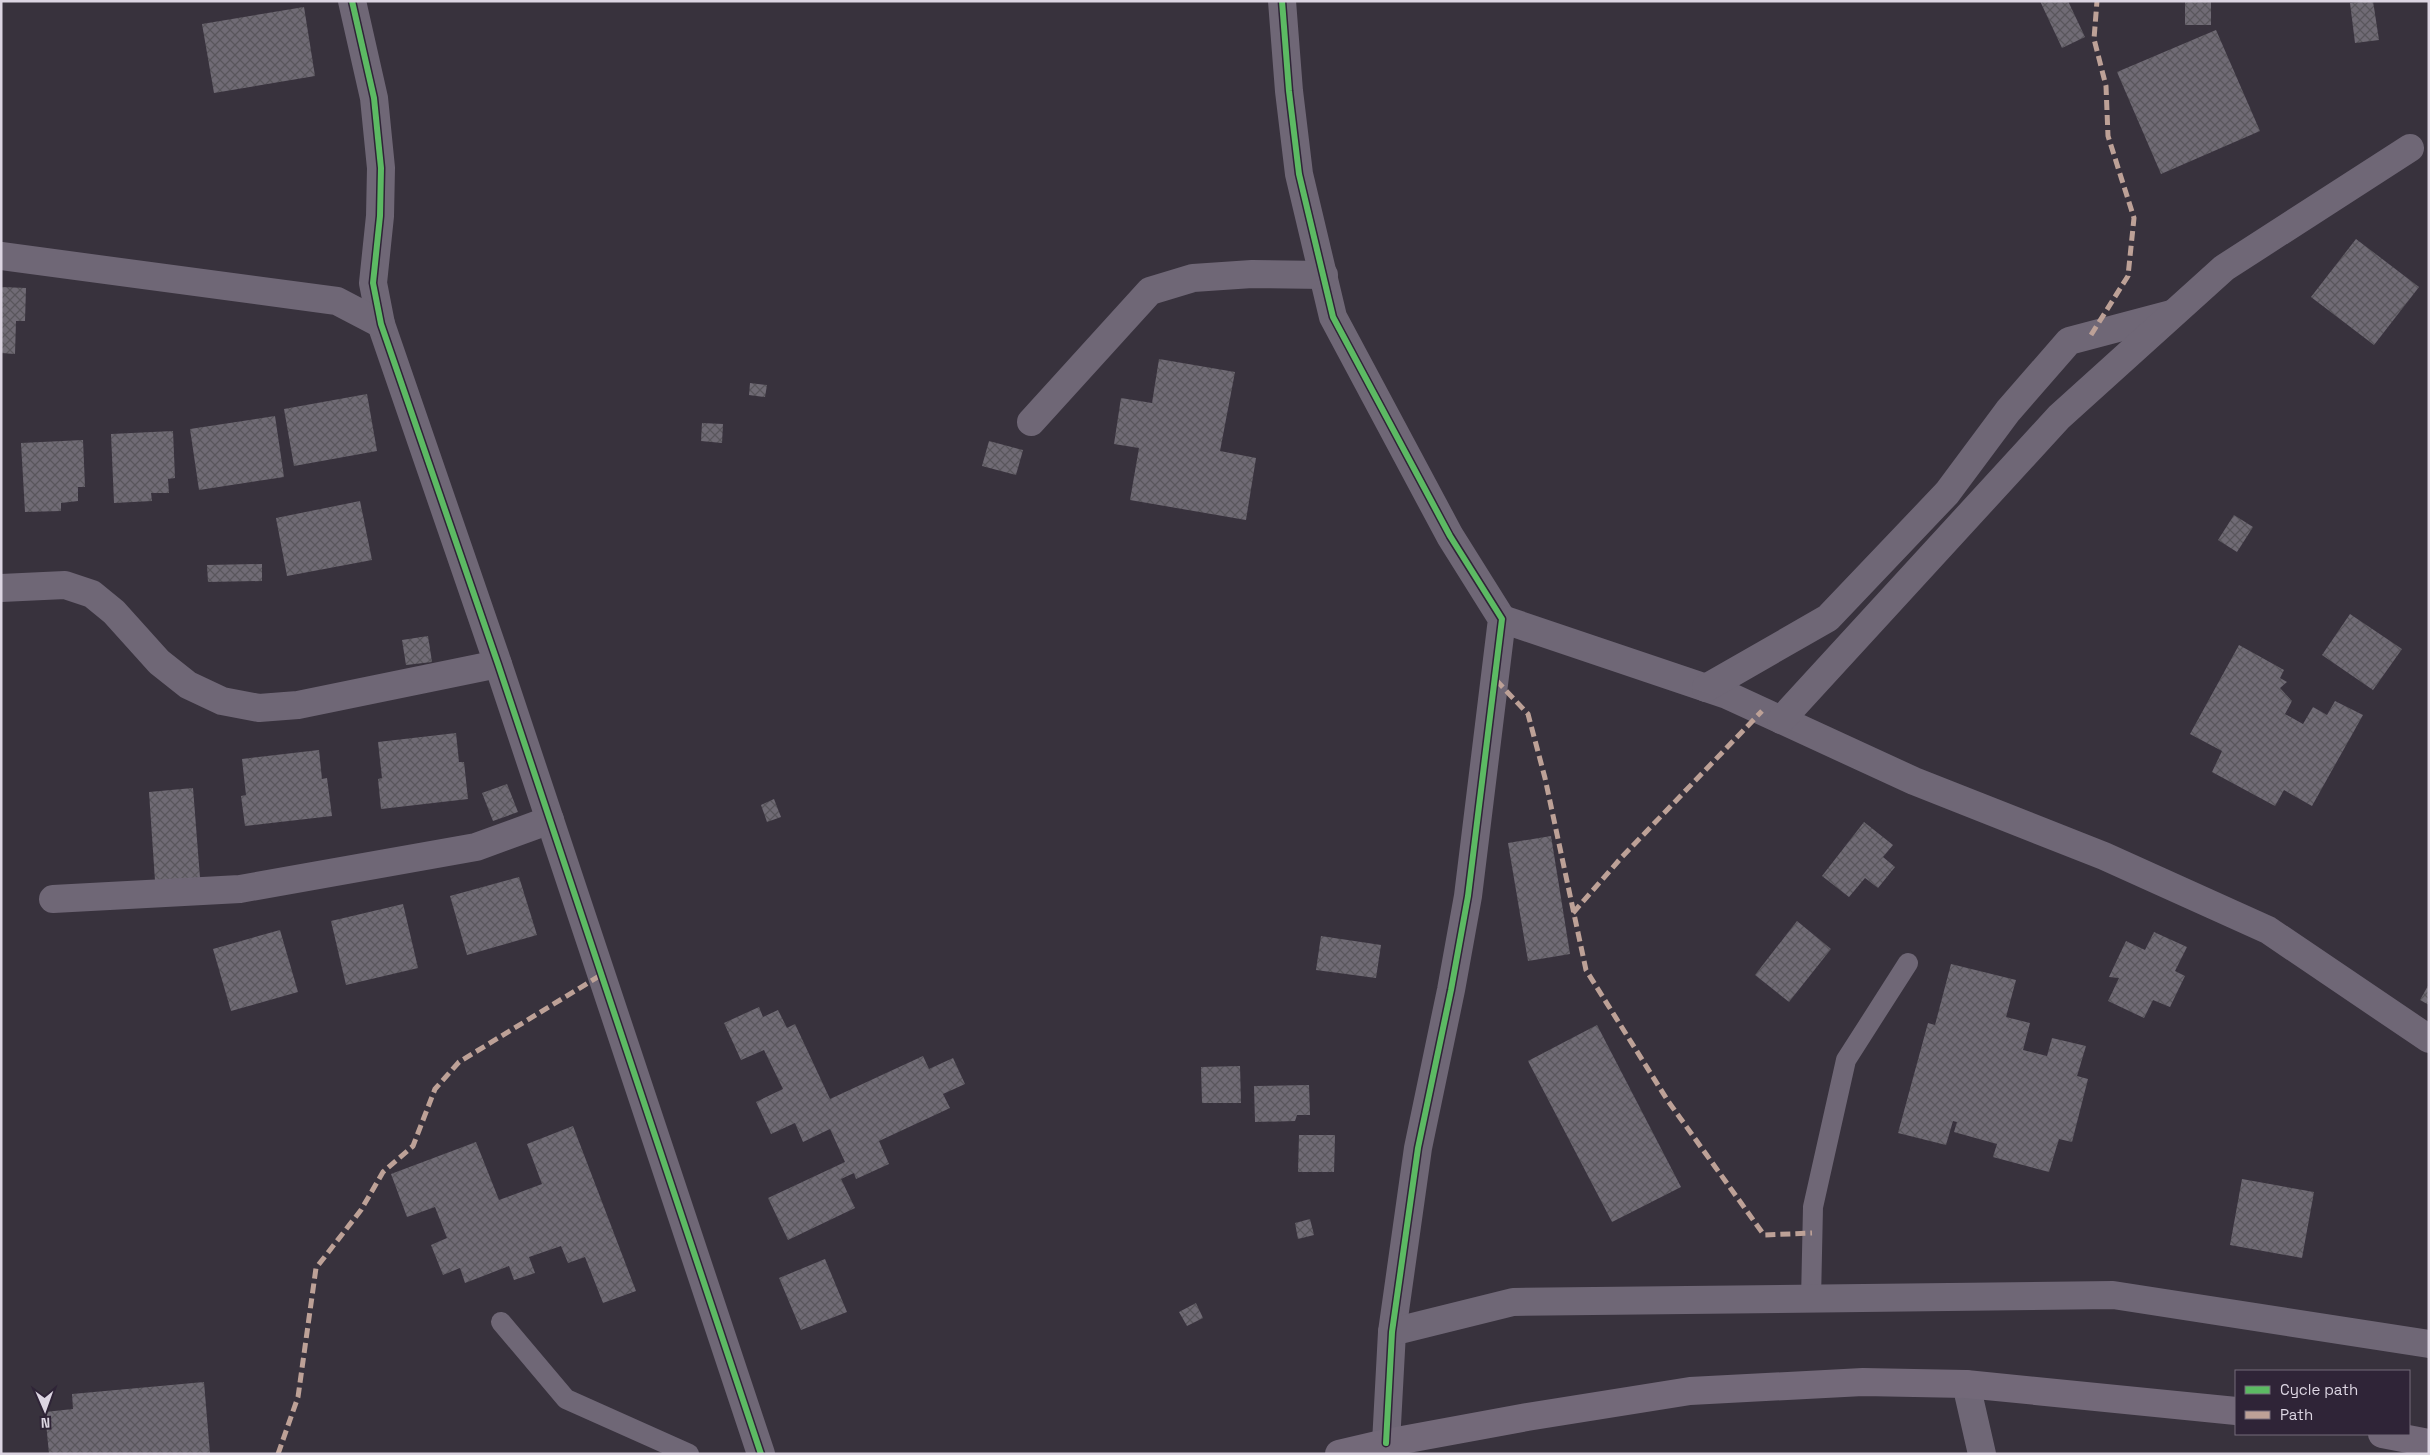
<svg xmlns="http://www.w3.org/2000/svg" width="2430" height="1455" font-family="'Space Grotesk',sans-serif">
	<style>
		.building { fill: url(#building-cross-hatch) }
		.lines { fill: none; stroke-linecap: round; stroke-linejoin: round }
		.lane { stroke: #6f6776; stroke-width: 20 }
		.street { stroke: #6f6776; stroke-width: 28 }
		.secondary { stroke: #736979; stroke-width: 28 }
		.quiet { stroke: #bda197; stroke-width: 5; stroke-dasharray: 10 5; stroke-linecap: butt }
		.cycleway-casing { stroke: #2f2437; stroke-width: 9 }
		.cycleway { stroke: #5cba63; stroke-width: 6 }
	</style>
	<defs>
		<pattern id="building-cross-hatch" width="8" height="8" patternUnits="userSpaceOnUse" patternTransform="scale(1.25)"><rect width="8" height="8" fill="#706b75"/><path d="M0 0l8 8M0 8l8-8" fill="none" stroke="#59565c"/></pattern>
	</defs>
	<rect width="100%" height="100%" fill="#38323d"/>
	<g class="building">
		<path d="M2040,1h28l17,36 -23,11z"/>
		<rect x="2185" y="1" width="26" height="24"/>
		<path d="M2373,1l6,39 -24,3 -5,-40z"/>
		<path d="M304,7l11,69 -101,17 -12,-69z"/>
		<path d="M2216,30l44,101 -99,43 -44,-102z"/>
		<path d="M2356,239l63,48 -45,58 -63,-48z"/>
		<path d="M1,287l25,1 -1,33h-9l-1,33 -14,-1z"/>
		<path d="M1159,359l76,13 -15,79 36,7 -10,62 -116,-20 9,-52 -25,-4 7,-46 31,5z"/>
		<path d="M750,383l17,2 -2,12 -16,-2z"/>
		<path d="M367,394l10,57 -83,15 -10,-57z"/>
		<path d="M275,416l9,61 -85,13 -9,-61z"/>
		<path d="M702,423l21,1 -1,19 -21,-2z"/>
		<path d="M173,431l2,47 -7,1 1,14h-18l1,8 -38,2 -3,-69z"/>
		<path d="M83,440l2,47h-7v14l-17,2v8l-36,1 -4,-69z"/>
		<path d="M989,441l34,9 -7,25 -34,-9z"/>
		<path d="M360,501l12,59 -85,16 -11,-58z"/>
		<path d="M2234,515l19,12 -16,25 -19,-12z"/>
		<path d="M262,564v17l-54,1 -1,-17z"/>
		<path d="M2350,614l52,35 -29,41 -51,-35z"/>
		<path d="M428,636l4,26 -26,3 -4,-25z"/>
		<path d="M2239,645l45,25 -4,8 7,4 -7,6 12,13 -7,13 18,10 10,-17 14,8 8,-14 28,14 -51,91 -28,-16 -9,16 -63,-34 10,-21 -32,-17z"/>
		<path d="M456,733l3,29h5l4,37 -87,10 -3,-30 4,-1 -4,-36z"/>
		<path d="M319,750l3,29 5,-1 5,38 -87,10 -4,-30 5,-1 -4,-36z"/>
		<path d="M507,784l11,28 -25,9 -11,-28z"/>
		<path d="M193,788l7,90 -45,3 -6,-89z"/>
		<path d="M774,799l7,18 -14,5 -6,-17z"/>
		<path d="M1864,822l29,23 -10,12 12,10 -17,21 -13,-10 -16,19 -27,-21z"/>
		<path d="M1551,836l19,118 -42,7 -20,-118z"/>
		<path d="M519,877l18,58 -70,20 -17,-59z"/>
		<path d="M403,904l15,64 -72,17 -15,-64z"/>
		<path d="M1797,921l34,28 -42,53 -34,-27z"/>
		<path d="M280,930l18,62 -67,19 -18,-62z"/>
		<path d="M2154,932l33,15 -12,24 10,5 -15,31 -17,-7 -9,18 -36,-17 11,-23 -10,-1 17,-36 19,9z"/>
		<path d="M1321,936l60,9 -5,33 -60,-8z"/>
		<path d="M1951,964l65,16 -10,37 24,6 -7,27 24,6 5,-18 34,8 -9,30 11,3 -16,63 -13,-3 -10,33 -56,-15 4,-13 -43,-12 3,-10 -4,-1 -7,24 -48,-12 30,-110 7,2z"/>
		<path d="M2429,984v21l-9,-5z"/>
		<path d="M759,1007l4,10 15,-7 9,18 8,-4 35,75 93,-43 6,13 24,-11 12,26 -22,10 7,14 -71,33 10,23 -33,15 -2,-6 -13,6 14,29 -67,32 -20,-42 77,-36 -15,-33 -27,13 -8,-19 -24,11 -15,-32 27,-13 -19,-39 -23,10 -17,-37z"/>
		<path d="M1597,1025l84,162 -69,35 -84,-161z"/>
		<path d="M1240,1066l1,37h-39l-1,-36z"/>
		<path d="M1309,1085l1,30h-13l-2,6 -40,1 -1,-36z"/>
		<path d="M573,1126l63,165 -33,12 -18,-46 -17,6 -7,-17 -32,11 6,16 -21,7 -5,-14 -44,17 -5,-15 -17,7 -12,-30 16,-7 -12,-31 -28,10 -16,-43 85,-32 23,58 43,-16 -15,-40z"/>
		<path d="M1299,1135h36l-1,37h-36z"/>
		<path d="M2242,1179l72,13 -12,66 -72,-13z"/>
		<path d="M1310,1219l4,16 -16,4 -3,-16z"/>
		<path d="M825,1259l22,53 -46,18 -22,-52z"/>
		<path d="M1196,1303l7,15 -16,8 -8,-14z"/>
		<path d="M204,1382l6,72h-161l-4,-42 28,-3 -1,-15z"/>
	</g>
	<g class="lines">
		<g class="lane">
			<path d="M1811,1300l2,-93 33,-147 62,-97"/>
			<path d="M501,1322l65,77 123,55"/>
		</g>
		<g class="street">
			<path d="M352,1l22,97 7,70 -1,48 -7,67 8,41 117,340 263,790"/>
			<path d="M1282,1l7,90 10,83 34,143 117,219 52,83 -34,277 -17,94 -33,158 -26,184 -6,111"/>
			<path d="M1,256l336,45 44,23"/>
			<path d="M1031,422l119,-131 43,-13 59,-4 72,1"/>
			<path d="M1,588l64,-3 27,9 22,18 45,50 29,23 34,16 37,7 39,-3 200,-41"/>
			<path d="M1502,619l225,76 187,86 190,75 164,74 161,109"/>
			<path d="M1706,688l122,-70 119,-125 61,-82 61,-70 102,-27"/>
			<path d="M1781,720l278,-303 165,-149 186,-120"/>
			<path d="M53,899l187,-10 236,-42 74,-27"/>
			<path d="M1392,1332l121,-30 600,-7 316,49"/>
			<path d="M1966,1384l16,70"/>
		</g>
		<g class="secondary">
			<path d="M2382,1434l47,9"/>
			<path d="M1339,1454l47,-11 141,-26 163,-26 173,-9 103,2 270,27"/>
		</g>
		<g class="quiet">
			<path d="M2091,335l37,-59 6,-58 -26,-82 -2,-50 -12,-47 3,-38"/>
			<path d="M1496,680l32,34 17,64 41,192 82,131 96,134 48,-2"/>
			<path d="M1573,913l48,-55 141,-147"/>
			<path d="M278,1454l20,-57 18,-129 45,-58 22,-38 30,-26 22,-57 24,-27 142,-87"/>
		</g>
		<g class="cycleway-casing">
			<g id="cycleway">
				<path d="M352,1l22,97 7,70 -1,48 -7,67 8,41 117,340 263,790"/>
				<path d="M1282,1l7,90 10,83 34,143 117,219 52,83 -34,277 -17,94 -33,158 -26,184 -6,111"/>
			</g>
		</g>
		<use href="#cycleway" class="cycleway"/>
	</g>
	<rect width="2430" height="1455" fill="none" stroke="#dcd5e2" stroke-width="5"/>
	<rect x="2235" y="1370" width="175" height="65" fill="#2f2437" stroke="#746b7b"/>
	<rect x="2245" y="1386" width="25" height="8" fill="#5cba63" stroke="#746b7b"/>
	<text x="2280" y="1395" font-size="15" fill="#dcd5e2">Cycle path</text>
	<rect x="2245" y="1411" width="25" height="8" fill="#bda197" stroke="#746b7b"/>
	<text x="2280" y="1420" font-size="15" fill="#dcd5e2">Path</text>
	<g transform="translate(45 1410) rotate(178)" stroke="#2f2437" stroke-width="4" paint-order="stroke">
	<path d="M0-4L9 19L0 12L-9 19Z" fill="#dcd5e2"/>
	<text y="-8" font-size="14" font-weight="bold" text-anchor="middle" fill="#dcd5e2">N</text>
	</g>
</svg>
